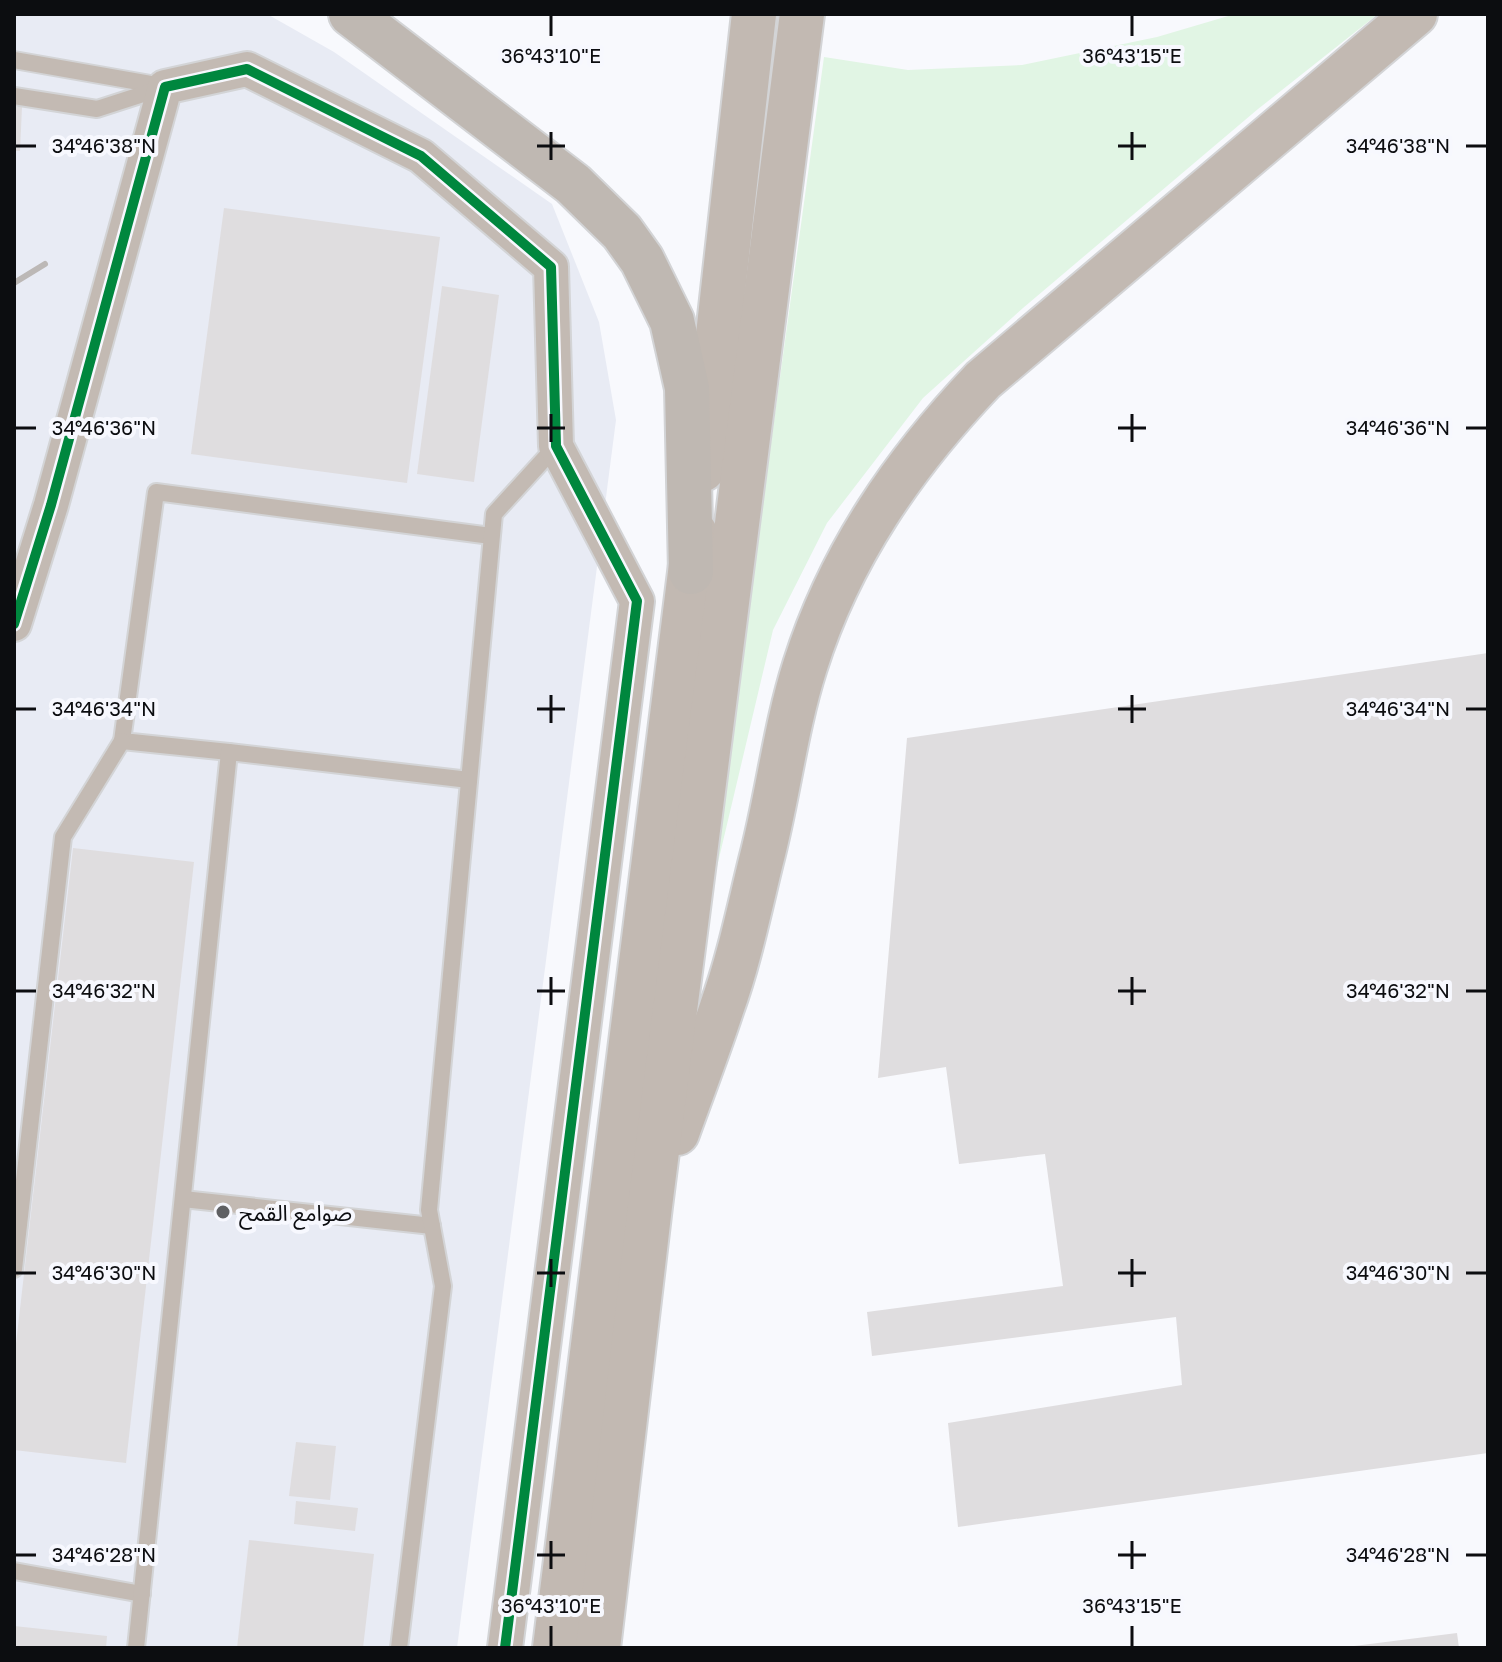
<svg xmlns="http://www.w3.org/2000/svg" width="1502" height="1662" font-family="'Golos Text','Noto Sans Arabic',sans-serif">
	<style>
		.built { fill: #e8ebf4 }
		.green { fill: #e1f5e4 }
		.building { fill: #dfdddf }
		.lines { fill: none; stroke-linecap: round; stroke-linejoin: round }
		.service-casing { stroke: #d3d4d6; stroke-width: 20 }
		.minor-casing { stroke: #d3d4d6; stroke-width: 38 }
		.primary-casing { stroke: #d3d4d6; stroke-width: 48 }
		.motorway-casing { stroke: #d3d4d6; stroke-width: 48 }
		.service { stroke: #c3bab3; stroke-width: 16 }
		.minor { stroke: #c3bab3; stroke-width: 34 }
		.primary { stroke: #c2b9b2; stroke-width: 44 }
		.motorway { stroke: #bfb8b2; stroke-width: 44 }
		.rail { stroke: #bcb8b6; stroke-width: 6 }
		.cycleway-casing { stroke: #f7f8fe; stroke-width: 15 }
		.cycleway { stroke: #00873e; stroke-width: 10 }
		.ticks { fill: none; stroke: #0c0d10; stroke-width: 3 }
		.poi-dot { fill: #5f6063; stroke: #f7f8fe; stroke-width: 3 }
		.labels { text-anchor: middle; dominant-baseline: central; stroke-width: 8; stroke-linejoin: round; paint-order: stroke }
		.poi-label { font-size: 22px; fill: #0c0d10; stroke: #f7f8fe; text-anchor: start }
		.ticks-label { font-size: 20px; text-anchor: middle; fill: #0c0d10; stroke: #f7f8fe; stroke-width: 8; stroke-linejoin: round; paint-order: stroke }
	</style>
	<rect width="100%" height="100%" fill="#f8f9fd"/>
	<path class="built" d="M14,14h253l67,38 218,152 47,118 17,98 -159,1228h-443z"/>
	<path class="green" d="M1235,14h143l-120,95 -235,199 -100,90 -96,125 -54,107 -66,279 117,-852 84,13 114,-5 135,-28z"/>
	<g class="building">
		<path d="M14,107h8l-2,44h-6z"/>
		<path d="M224,208l216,29 -33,246 -216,-29z"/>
		<path d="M442,286l57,9 -25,187 -57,-8z"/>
		<path d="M1488,653v800l-530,74 -10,-104 234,-38 -6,-68 -304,39 -5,-44 196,-26 -18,-132 -86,10 -13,-97 -68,11 29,-340z"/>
		<path d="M73,848l121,14 -68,601 -112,-13v-89z"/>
		<path d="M296,1442l40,4 -6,54 -41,-4z"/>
		<path d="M296,1501l62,7 -3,23 -61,-7z"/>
		<path d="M249,1540l125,14 -11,94h-126z"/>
		<path d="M14,1626l93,10 -1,12h-92z"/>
		<path d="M1457,1633l2,15h-105v-2z"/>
	</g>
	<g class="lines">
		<g class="service-casing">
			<g id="service">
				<path d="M14,60l148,26"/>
				<path d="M14,96l83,13 68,-22"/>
				<path d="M229,752l-107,-11 34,-249 335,44"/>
				<path d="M183,1199l249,27"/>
				<path d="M14,1269l49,-432 59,-96"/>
				<path d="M14,1571l128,23"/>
				<path d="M136,1648l93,-896 240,28"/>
				<path d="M399,1648l44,-362 -14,-76 65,-696 62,-68"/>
			</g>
		</g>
		<g class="minor-casing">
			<path id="minor" d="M14,624l37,-119 114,-418 82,-18 174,87 130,111 5,179 81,155 -132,1047"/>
		</g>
		<g class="primary-casing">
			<g id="primary">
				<path d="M703,469l51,-455"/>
				<path d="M677,1133c15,-42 31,-83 45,-126 17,-47 27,-97 39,-146 17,-65 24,-132 44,-195 35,-111 99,-203 178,-286l432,-366"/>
				<path d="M555,1648l140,-1115"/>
				<path d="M598,1648l52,-442 152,-1192"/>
			</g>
		</g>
		<g class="motorway-casing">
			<path id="motorway" d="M351,14l222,170 49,48 20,28 30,61 15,67 4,184"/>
		</g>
		<use href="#service" class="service"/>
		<use href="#minor" class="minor"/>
		<use href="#primary" class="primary"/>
		<use href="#motorway" class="motorway"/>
		<path class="rail" d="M14,283l31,-19"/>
		<g class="cycleway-casing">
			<path id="cycleway" d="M14,624l37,-119 114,-418 82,-18 174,87 130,111 5,179 81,155 -132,1047"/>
		</g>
		<use href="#cycleway" class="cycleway"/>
	</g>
	<path class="ticks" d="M551,16v20M1132,16v20M551,132v28M1132,132v28M16,146h20M537,146h28M1118,146h28M1466,146h20M551,414v28M1132,414v28M16,428h20M537,428h28M1118,428h28M1466,428h20M551,695v28M1132,695v28M16,709h20M537,709h28M1118,709h28M1466,709h20M551,977v28M1132,977v28M16,991h20M537,991h28M1118,991h28M1466,991h20M551,1259v28M1132,1259v28M16,1273h20M537,1273h28M1118,1273h28M1466,1273h20M551,1541v28M1132,1541v28M16,1555h20M537,1555h28M1118,1555h28M1466,1555h20M551,1626v20M1132,1626v20"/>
	<circle class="poi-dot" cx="223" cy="1212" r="8"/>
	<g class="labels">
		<g class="poi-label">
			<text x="239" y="1212">صوامع القمح</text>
		</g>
	</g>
	<g class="ticks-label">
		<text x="551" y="63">36°43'10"E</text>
		<text x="1132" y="63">36°43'15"E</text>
		<text x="104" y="153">34°46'38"N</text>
		<text x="1398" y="153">34°46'38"N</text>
		<text x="104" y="435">34°46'36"N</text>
		<text x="1398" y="435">34°46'36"N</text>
		<text x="104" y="716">34°46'34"N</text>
		<text x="1398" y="716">34°46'34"N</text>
		<text x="104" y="998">34°46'32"N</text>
		<text x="1398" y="998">34°46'32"N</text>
		<text x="104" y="1280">34°46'30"N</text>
		<text x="1398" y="1280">34°46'30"N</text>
		<text x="104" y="1562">34°46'28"N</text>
		<text x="1398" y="1562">34°46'28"N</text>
		<text x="551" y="1613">36°43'10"E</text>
		<text x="1132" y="1613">36°43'15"E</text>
	</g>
	<rect width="1502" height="1662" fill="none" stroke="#0c0d10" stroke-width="32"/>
</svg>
